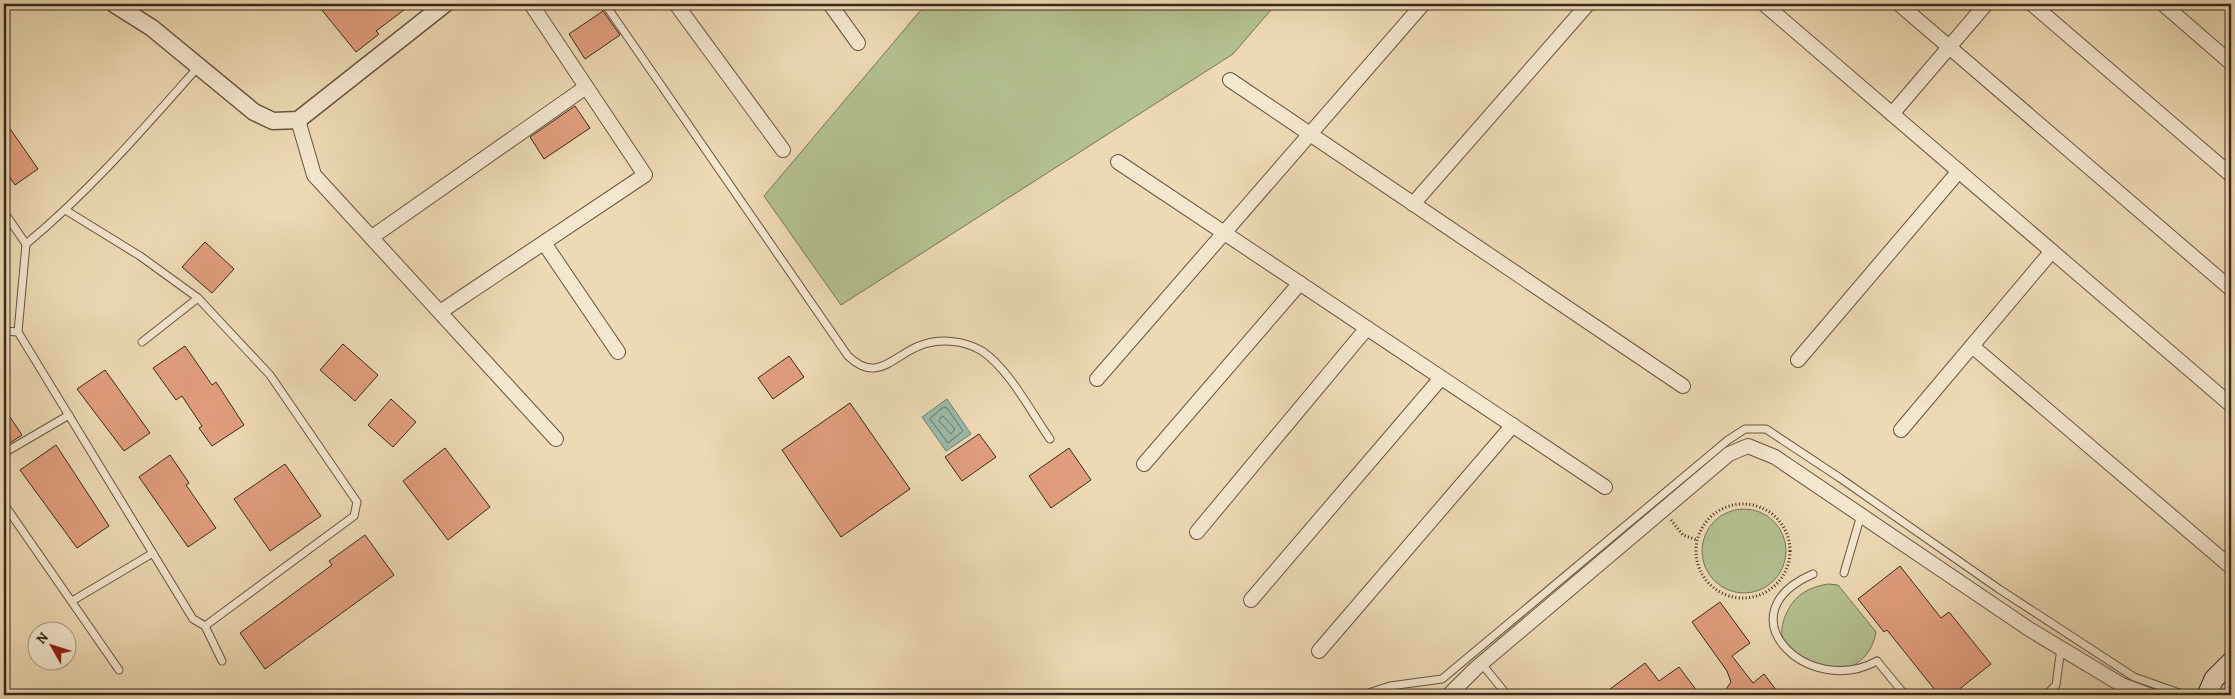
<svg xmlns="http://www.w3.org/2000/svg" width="2235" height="699" font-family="Alegreya,serif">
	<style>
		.green { fill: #b4c190; stroke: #787555 }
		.water { fill: #9abba9; stroke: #748170 }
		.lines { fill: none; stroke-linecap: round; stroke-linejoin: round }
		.shore { stroke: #6a7262; stroke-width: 1 }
		.building { fill: #e19e7e; stroke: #3b291a }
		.service-casing { stroke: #685540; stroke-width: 9 }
		.minor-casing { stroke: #685540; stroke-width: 16 }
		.tertiary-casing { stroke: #685540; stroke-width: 19 }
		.secondary-casing { stroke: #3b291a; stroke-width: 21 }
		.path { stroke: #3b291a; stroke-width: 3; stroke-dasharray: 1 2.5; stroke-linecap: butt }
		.service { stroke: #f3e7ce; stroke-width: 7 }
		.minor { stroke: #f3e7ce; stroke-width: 14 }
		.tertiary { stroke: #f3e7ce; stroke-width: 16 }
		.secondary { stroke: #f3e7ce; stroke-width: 19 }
	</style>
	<rect width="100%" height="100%" fill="#eddab4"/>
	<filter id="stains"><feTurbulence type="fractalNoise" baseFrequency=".004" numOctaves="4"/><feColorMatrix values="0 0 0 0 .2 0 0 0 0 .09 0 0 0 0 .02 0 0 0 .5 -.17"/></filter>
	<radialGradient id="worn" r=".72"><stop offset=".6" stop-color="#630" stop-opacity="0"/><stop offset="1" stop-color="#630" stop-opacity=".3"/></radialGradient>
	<g class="green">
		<path d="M926,4h350l-43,50 -392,251 -77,-109z"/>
		<circle cx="1744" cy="551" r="42"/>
		<path d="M1828,584l10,1 38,47c-11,67 -121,40 -88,-22 8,-16 22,-23 40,-26z"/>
	</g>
	<path class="water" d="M947,399l24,35 -25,17 -24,-34z"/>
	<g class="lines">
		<g class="shore">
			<path d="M944,407l3,1 16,23 -15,12 -18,-24z"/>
			<path d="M943,416l12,13 -4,5 -12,-13z"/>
		</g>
	</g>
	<g class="building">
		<path d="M317,4h95l-36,27 3,3 -23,18z"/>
		<path d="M603,11l17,24 -35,24 -16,-25z"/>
		<path d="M575,106l15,22 -46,31 -14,-22z"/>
		<path d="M4,120l34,49 -23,16 -11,-16z"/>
		<path d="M205,242l29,27 -22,24 -30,-26z"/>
		<path d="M343,344l35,31 -23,26 -35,-31z"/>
		<path d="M185,346l27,39 4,-3 28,43 -32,21 -13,-18 3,-2 -20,-30 -6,4 -23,-32z"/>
		<path d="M789,356l15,21 -31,22 -15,-21z"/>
		<path d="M105,370l45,63 -26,18 -47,-62z"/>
		<path d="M391,399l25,23 -23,25 -25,-22z"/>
		<path d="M850,403l60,86 -69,48 -59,-87z"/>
		<path d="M4,408l18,27 -18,12z"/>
		<path d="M979,434l17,23 -34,24 -17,-24z"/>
		<path d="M56,445l53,81 -32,22 -57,-78z"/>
		<path d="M445,448l45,59 -42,33 -45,-59z"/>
		<path d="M1069,448l22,32 -40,28 -22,-32z"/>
		<path d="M170,455l19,28 -3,2 30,43 -28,19 -49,-70z"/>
		<path d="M285,464l36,52 -51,35 -36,-52z"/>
		<path d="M365,535l29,40 -129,94 -25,-36 92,-68 -3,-4z"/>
		<path d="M1900,566l41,52 8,-6 42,52 -39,31h-13l-52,-65 -3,2 -26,-33z"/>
		<path d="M1720,602l30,41 -18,13 21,27 11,-9 16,21h-58l9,-13 -4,-11 -35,-49z"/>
		<path d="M1645,663l14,18 20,-14 21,28h-98z"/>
	</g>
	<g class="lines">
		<g class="service-casing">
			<g id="service">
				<path d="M605,4l243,352c29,28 45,0 71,-10 20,-8 45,-6 63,5 27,18 49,61 68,88"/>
				<path d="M67,211l73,45 58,42 72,77 87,127 -3,14 -149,110"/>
				<path d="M4,212l22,32 -8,88 175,287 12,7 17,35"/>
				<path d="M26,244c64,-53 118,-116 173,-178"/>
				<path d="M4,331l14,1"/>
				<path d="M142,342l56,-44"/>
				<path d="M4,453l65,-38"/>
				<path d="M4,504l115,166"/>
				<path d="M1844,573l17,-58"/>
				<path d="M1813,574c-92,40 -5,125 64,87l28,34"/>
				<path d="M72,601l81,-48"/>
				<path d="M1482,664l25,31"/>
				<path d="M1362,695l28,-9 52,-7 286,-239 17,-11h21l74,49 159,111 135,88 51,18"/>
				<path d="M2046,695l10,-10 5,-37"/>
			</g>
		</g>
		<g class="minor-casing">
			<g id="minor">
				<path d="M676,4l107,146"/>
				<path d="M830,4l28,39"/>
				<path d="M1764,4l467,401"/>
				<path d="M1899,4l332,285"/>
				<path d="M2032,4l199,171"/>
				<path d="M2163,4l68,59"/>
				<path d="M1230,80l453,306"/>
				<path d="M1892,114l94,-110"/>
				<path d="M298,120l16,55 242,264"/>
				<path d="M1118,162l487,325"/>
				<path d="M1413,204l175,-200"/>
				<path d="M372,237l214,-150"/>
				<path d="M544,243l74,109"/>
				<path d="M440,312l205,-137 -114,-171"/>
				<path d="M1972,346l259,221"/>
				<path d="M1798,360l161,-189"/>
				<path d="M1097,379l326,-375"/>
				<path d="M1901,430l151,-179"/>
				<path d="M1144,464l156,-181"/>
				<path d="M1197,532l170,-204"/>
				<path d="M1251,600l190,-222"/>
				<path d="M1319,651l194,-226"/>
				<path d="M1449,695l26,-26 254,-215 19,-8 27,11 254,172 93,56 27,10"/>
			</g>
		</g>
		<g class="tertiary-casing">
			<path id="tertiary" d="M114,4l38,24 102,84 19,9 25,-1 147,-116"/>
		</g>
		<g class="secondary-casing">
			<path id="secondary" d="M2207,695l7,-16 17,-17"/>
		</g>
		<g class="path">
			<circle cx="1743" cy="551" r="47"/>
			<path d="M1671,520l12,15 14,5"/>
		</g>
		<use href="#service" class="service"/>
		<use href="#minor" class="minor"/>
		<use href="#tertiary" class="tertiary"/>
		<use href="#secondary" class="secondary"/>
	</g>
	<rect width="2235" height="699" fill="none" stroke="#eddab4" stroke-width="20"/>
	<rect x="5" y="5" width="2225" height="689" fill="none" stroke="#3b291a" stroke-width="2.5"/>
	<rect x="10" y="10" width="2215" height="679" fill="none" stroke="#3b291a"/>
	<g transform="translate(52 646) rotate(309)"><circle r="24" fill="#f3e7ce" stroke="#a99b86"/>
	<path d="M0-4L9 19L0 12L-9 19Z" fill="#8f2418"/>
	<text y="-8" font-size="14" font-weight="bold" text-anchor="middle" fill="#3b291a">N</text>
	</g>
	<rect width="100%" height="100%" filter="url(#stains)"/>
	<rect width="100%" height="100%" fill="url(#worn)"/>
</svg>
